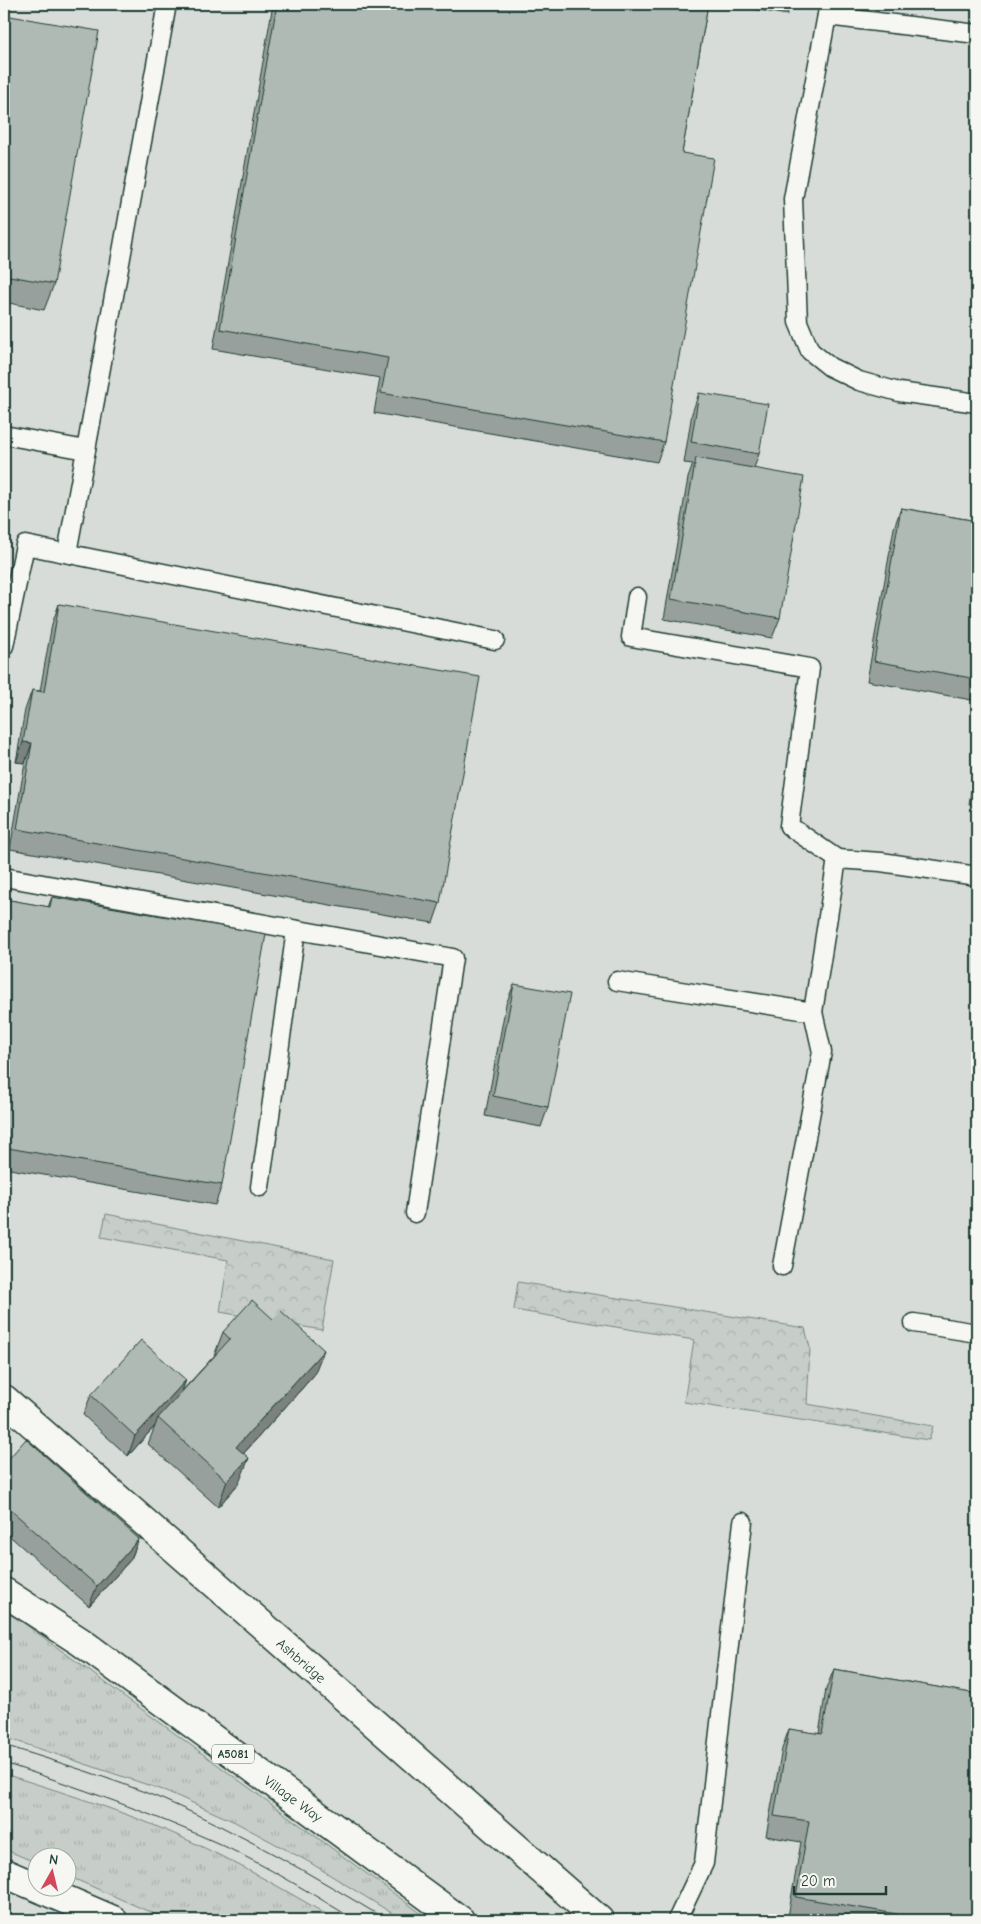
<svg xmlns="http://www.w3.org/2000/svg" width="981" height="1924" font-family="'Comic Neue',sans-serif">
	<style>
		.built { fill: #d8dcd8; fill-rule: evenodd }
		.grass { fill: url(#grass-tufts); stroke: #73867e }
		.forest { fill: url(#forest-crowns); stroke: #73867e }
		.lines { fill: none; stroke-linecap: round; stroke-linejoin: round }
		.service-casing { stroke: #1f3d34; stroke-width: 21 }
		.minor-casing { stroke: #1f3d34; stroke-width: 31 }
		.trunk-casing { stroke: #1f3d34; stroke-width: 31 }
		.service { stroke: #f6f6f2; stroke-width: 18 }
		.minor { stroke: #f6f6f2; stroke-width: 28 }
		.trunk { stroke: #f6f6f2; stroke-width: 28 }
		.tram { stroke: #1f3d34; stroke-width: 1 }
		.wall { fill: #97a09c; stroke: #1f3d34 }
		.shaded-wall { fill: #7b827f; stroke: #1f3d34 }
		.building { fill: #b0bab5; stroke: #1f3d34 }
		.labels { text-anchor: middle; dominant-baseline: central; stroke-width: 4; stroke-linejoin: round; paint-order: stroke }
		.shield { fill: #f6f6f2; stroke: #60746d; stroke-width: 1 }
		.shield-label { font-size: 12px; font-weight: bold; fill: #1f3d34 }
		.street-label { font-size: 14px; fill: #1f3d34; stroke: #f6f6f2 }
	</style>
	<defs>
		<pattern id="grass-tufts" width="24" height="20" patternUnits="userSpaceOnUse" patternTransform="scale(1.25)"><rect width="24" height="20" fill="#c7cec9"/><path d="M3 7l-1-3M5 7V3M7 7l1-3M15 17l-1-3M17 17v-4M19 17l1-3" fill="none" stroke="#aab2ad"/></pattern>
		<pattern id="forest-crowns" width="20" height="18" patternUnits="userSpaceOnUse" patternTransform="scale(1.25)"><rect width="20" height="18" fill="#c7cec9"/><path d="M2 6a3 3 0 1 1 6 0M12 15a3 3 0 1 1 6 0" fill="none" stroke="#aab2ad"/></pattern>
	</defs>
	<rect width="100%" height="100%" fill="#e9ebe7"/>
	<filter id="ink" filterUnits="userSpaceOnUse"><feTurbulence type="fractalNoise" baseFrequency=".02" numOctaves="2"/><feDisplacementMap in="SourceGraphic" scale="10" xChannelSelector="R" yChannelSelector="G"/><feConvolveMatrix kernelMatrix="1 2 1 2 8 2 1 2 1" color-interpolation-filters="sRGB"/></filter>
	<g filter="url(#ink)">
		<path class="built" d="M4,4h973v1916h-973zM38,1856h30v30h-30z"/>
		<g class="grass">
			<path d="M4,1611l17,10 409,299h-27l-94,-58 -74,-40 -69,-31 -162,-54z"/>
			<path d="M4,1774c49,15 99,31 147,50 64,26 126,61 185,96h-168l-100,-44v-20h-30l-1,7 -33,-14z"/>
		</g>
		<g class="forest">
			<path d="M106,1214l228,45 -12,71 -102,-18 8,-52 -127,-23z"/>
			<path d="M518,1282l287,46 5,20 -3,56 126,22 -4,14 -245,-38 10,-62 -180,-30z"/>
		</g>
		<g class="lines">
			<g class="service-casing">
				<g id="service">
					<path d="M829,4l-36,195 5,123 12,29 20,16 29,14 40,11 78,11"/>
					<path d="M827,16l150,18"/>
					<path d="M4,435l82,15 -19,103"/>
					<path d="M86,450l81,-446"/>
					<path d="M637,597l-6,40 179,31 -21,158 48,33"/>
					<path d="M4,646l21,-101 470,95"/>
					<path d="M4,877l449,81 -38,255"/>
					<path d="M617,981l196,31 24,-153 44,3 96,14"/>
					<path d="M260,1187l36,-257"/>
					<path d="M782,1266l40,-214 -9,-40"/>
					<path d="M914,1323l63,10"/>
					<path d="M677,1920l27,-57 39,-341"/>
				</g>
			</g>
			<g class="minor-casing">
				<path id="minor" d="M4,1399l595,521"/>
			</g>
			<g class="trunk-casing">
				<g id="trunk">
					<path d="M4,1592l77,50 379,278"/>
					<path d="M4,1873l109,47"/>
				</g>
			</g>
			<use href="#service" class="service"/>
			<use href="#minor" class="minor"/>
			<use href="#trunk" class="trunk"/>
			<g class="tram">
				<path d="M4,1745c53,17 107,33 158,54 79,34 152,77 225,121"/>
				<path d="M4,1763c74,24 147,50 218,82 46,22 89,48 133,75"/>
			</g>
		</g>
		<g class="wall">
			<path d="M273,4h435l-26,149 -18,289 -7,20 -283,-49 6,-35 -167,-29z"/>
			<path d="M725,4h65l-3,11z"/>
			<path d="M4,15l50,269 -10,26 -40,-8z"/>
			<path d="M699,393l60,61 -5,14 26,150 -8,20 -108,-19 24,-141 5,-14 -9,-1 8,-50z"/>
			<path d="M901,508l76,13v180l-110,-20 27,-153z"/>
			<path d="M59,604l381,299 -7,20 -423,-74 15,-86 -9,-1 9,-52 7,-20 8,1 12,-67z"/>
			<path d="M977,766v39l-8,-1 5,-29z"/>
			<path d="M52,897l170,288 -7,20 -211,-37v-269l44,8z"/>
			<path d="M514,984l34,123 -7,20 -56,-11 21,-112z"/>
			<path d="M273,1319l41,56 -70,78 -5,30 -21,24 -70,-63 7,-18 -27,30 -45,-41 8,-20 95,-15 -5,12 33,-36 9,-24z"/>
			<path d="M4,1464l135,75 -8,20 -42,47 -85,-75z"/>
			<path d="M834,1669l142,25 1,-7v233h-168l-21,-3 13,-75 -35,-6 16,-87 7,-20 30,5 7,-45z"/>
		</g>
		<g class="shaded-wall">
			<path d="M23,742l9,1 -7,20 -9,-1z"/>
			<path d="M324,1350l-10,25 -87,97 9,-25z"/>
			<path d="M186,1380l-7,20 -21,18 -3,8 -27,30 7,-20z"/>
			<path d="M249,1458l-10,25 -21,24 9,-26z"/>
			<path d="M139,1539l-8,20 -42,47 8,-20z"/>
		</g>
		<g class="building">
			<path d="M277,4h431l-26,149 32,5 -50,284 -283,-49 7,-35 -168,-29z"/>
			<path d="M4,15l95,16 -45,253 -50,-9z"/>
			<path d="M699,393l69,11 -9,50 -68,-12z"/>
			<path d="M696,458l108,19 -24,141 -109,-19z"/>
			<path d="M901,508l76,13v158l-103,-18z"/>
			<path d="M59,604l421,73 -40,226 -423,-74 15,-86 -9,-1 9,-52 12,2z"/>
			<path d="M52,897l214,37 -44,251 -214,-37 1,-9 -5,-1v-239l46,8z"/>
			<path d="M514,984l56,10 -22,113 -55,-11z"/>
			<path d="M252,1300l21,19 8,-8 43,39 -88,97 13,11 -22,23 -69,-63 72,-79 -7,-7z"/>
			<path d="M141,1340l45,40 -51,56 -44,-41z"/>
			<path d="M26,1439l113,100 -42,47 -93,-82v-40z"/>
			<path d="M834,1669l143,25v226h-45l-136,-23 13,-76 -35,-5 15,-87 33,5z"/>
		</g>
	</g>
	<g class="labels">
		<rect class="shield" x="212" y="1744.5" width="42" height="19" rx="4"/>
		<g class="shield-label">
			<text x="233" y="1754">A5081</text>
		</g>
		<g class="street-label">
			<text transform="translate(301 1661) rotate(41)">Ashbridge</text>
			<text transform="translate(293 1799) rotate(36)">Village Way</text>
		</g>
	</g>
	<rect width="981" height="1924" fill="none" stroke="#f6f6f2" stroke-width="20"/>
	<rect x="10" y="10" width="961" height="1904" fill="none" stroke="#1f3d34" stroke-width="2" filter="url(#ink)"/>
	<g transform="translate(52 1872) rotate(8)"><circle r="24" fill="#f6f6f2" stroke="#a0aca6"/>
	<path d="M0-4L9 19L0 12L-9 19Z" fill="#d1495b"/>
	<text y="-8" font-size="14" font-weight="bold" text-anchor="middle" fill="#1f3d34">N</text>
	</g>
	<path d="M794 1886v8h92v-8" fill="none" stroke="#1f3d34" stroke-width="2.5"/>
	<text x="801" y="1886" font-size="15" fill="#1f3d34" stroke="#f6f6f2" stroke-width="4" paint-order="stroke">20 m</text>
</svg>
